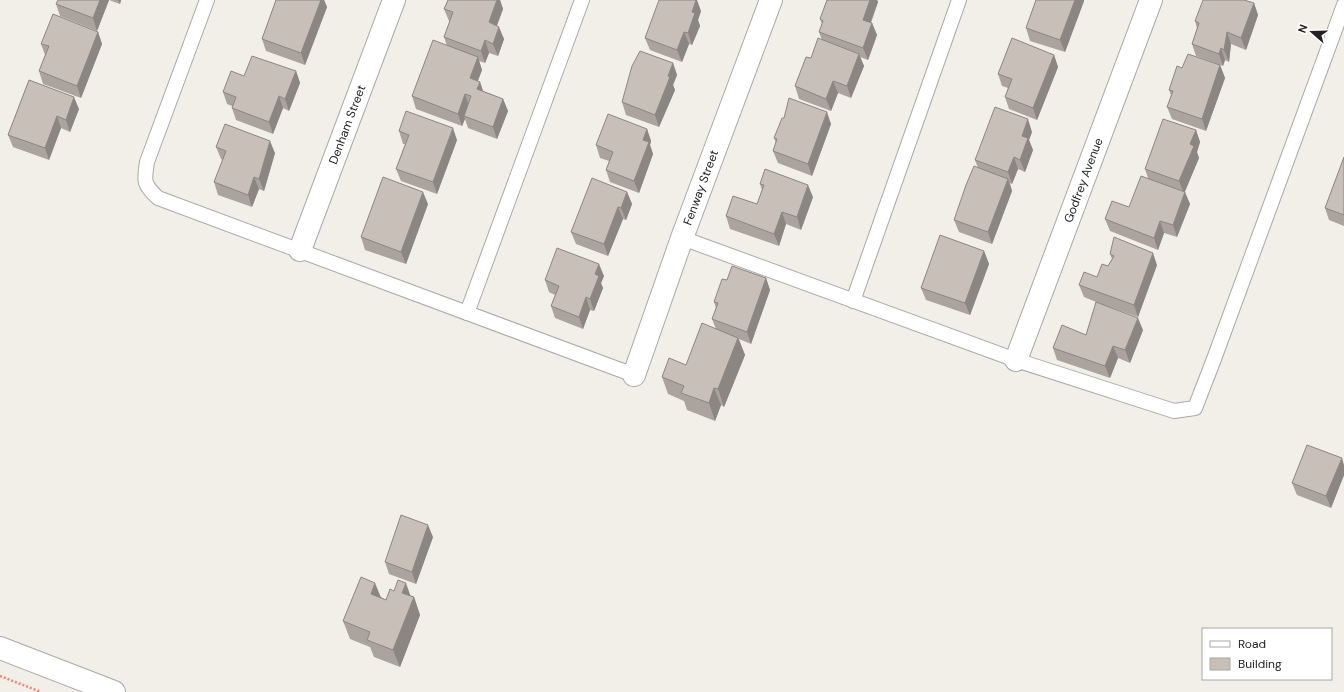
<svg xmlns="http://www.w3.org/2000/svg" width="1344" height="692" font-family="'DM Sans',sans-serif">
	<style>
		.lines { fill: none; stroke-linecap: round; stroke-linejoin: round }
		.service-casing { stroke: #a9a9a9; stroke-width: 16 }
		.minor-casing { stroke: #a9a9a9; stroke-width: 24 }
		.tertiary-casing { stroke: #a9a9a9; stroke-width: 24 }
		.path { stroke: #fa8072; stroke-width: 2.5; stroke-dasharray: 2 2; stroke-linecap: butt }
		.service { stroke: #fff; stroke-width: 14 }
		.minor { stroke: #fff; stroke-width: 22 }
		.tertiary { stroke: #fff; stroke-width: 22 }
		.wall { fill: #aba49e }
		.shaded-wall { fill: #8b8681 }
		.building { fill: #c7bfb8; stroke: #8b8681 }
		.labels { text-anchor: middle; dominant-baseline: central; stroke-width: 3.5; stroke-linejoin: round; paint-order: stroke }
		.street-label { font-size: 12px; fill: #222; stroke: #fff }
	</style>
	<rect width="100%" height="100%" fill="#f2efe9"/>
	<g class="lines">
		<g class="service-casing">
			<g id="service">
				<path d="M207,0l-60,162c-3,19 -4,22 11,36l476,177"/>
				<path d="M682,238l334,122 158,51 21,-3 19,-49 130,-354"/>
				<path d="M853,301l106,-301"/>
				<path d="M467,313l115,-313"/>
			</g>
		</g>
		<g class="minor-casing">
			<g id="minor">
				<path id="s1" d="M300,250l94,-250"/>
				<path id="s2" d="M1016,360l135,-360"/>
				<path id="s3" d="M634,375l48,-137 89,-238"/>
			</g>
		</g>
		<g class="tertiary-casing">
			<path id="tertiary" d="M0,648l114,44"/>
		</g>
		<path class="path" d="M0,676l41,16"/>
		<use href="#service" class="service"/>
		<use href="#minor" class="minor"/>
		<use href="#tertiary" class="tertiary"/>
	</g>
	<g class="wall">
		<path d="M109,0l-12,31 -37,-15 -4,-12z"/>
		<path d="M109,0h12l-1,4z"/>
		<path d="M276,0h48l3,7 -22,58 -39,-14 -4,-12z"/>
		<path d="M448,0h52l3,9 -6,17 7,13 -6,17 -9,-3 -4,10 -6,-2 3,9 -4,11 2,1 3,9 20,8 5,12 -11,28 -29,-11 -3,-9 -3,7 -46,-17 -4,-13 35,-50 -3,-9 6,-16h-1l-5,-12z"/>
		<path d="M827,0h50l1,2 -7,21h1l5,12 -9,25 -8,-3 4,9 -13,32 -13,-5 -7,18 -32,-12 -4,-13 27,-46 -3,-8 3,-8 -2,-5z"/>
		<path d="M1036,0h48v1l-19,51 -35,-11 -4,-13z"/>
		<path d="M1254,3l4,12 -12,35 -15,-6 -2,18 -4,-2 -2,6 -27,-10 -4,-12 5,-16 -2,-7z"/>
		<path d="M701,11l-3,9 2,6 -8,19 -3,-1 -7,18 -32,-12 -5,-12z"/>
		<path d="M98,32l4,12 -21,54 -38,-14 -4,-13 6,-16 -4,-11z"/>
		<path d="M1054,55l4,12 -21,53 -28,-11 -4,-12 3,-9 -6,-2 -4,-12z"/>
		<path d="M673,63l4,12 -4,10 2,5 -16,37 -33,-12 -4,-13z"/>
		<path d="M1220,65l5,13 -19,53 -34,-12 -5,-12 4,-12 -2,-5z"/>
		<path d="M296,71l4,12 -11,28 -6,-3 -10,26 -37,-14 -4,-12v-2l-5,-2 -4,-12 21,-16z"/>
		<path d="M29,80l50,29 -9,23 -9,-4 -12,32 -36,-13 -5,-12z"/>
		<path d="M784,118l47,6 -19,52 -34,-13 -5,-12 3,-8 -2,-5z"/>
		<path d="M647,129l4,12 -1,4 3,9 -14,39 -29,-11 -4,-12 3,-9 -9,-3 -4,-13z"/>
		<path d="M1196,130l4,12 -3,10 2,6 -15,34 6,12 -13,33 -13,-4 -6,17 -48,-19 -5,-12 24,-12 19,-29 -3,-9z"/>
		<path d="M399,131l58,9 -20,54 -36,-13 -5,-12 9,-25h-2z"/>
		<path d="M1032,132l-3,8 4,10 -8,22 -7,-3 -6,15 -2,-1 2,8 -20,53 -33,-12 -5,-12 24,-52 -3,-8z"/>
		<path d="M216,147l59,6 -11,38 -5,-2 -7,18 -34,-12 -4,-13 9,-22 -2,-1z"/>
		<path d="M1344,157v69l-15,-6 -4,-12z"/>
		<path d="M760,184l53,13 -12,33 -15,-6 -7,22 -49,-17 -4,-13 31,-12 5,-14z"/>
		<path d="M627,192l5,12 -6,16 -3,-1 -15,37 -32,-12 -5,-12z"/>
		<path d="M428,204l-22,60 -41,-14 -4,-13z"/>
		<path d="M984,251l5,13 -19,51 -44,-15 -5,-12z"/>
		<path d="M1110,254l47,11 -19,52 -34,-12 39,25 -13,33 -12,-5 -8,20 -53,-18 -4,-12 33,-13 10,-33 -12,-5 -5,-12 18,-8 11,-11 4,-7z"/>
		<path d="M604,276l-3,7 2,5 -9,23 -4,-1 -7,19 -28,-11 -4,-12 4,-11 -6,-3 -4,-12z"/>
		<path d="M766,278l4,12 -19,54 -12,-5 6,16 -21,52 -3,-2 -6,16 -28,-11 -3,-9 -16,-7 -6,-17 24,-12 30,-36 -4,-10 4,-11 -2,-6 13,-22z"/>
		<path d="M1344,465v10l-13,33 -34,-13 -5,-12z"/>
		<path d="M433,537l-17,47 -27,-10 -4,-12z"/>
		<path d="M411,596l3,1 6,18 -20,52 -26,-10 -4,-10 -20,-8 -7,-18 38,-24 5,3z"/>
	</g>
	<g class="shaded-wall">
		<path d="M100,0h9l-12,31 -4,-13z"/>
		<path d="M118,0h3l-1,4z"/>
		<path d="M321,0h3l3,7 -22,58 -4,-12z"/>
		<path d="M497,0h3l3,9 -10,26 -4,-13z"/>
		<path d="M696,0h1l4,11 -3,9 2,6 -8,19 -4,-12 4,-21z"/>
		<path d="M870,0h7l1,2 -11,30 -4,-12z"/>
		<path d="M1075,0h9v1l-19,51 -5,-12z"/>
		<path d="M1254,3l4,12 -12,35 -5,-12z"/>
		<path d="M872,23l5,12 -9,25 -5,-12z"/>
		<path d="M499,27l5,12 -6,17 -5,-12z"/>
		<path d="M98,32l4,12 -21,54 -4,-12z"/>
		<path d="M684,32l5,12 -7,18 -5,-12z"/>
		<path d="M1227,32l4,12 -2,18 -5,-12z"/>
		<path d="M485,40l4,13 -4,10 -4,-12z"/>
		<path d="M1221,48l4,12 -2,6 -4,-12z"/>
		<path d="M859,54l5,12 -13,32 -4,-12z"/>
		<path d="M1054,55l4,12 -21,53 -4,-12z"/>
		<path d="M478,57l4,13 -8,20 -4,-12z"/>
		<path d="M673,63l4,12 -4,10 2,5 -16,37 -4,-12z"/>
		<path d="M1220,65l5,13 -19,53 -4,-12z"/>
		<path d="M296,71l4,12 -11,28 -4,-12z"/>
		<path d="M833,81l5,12 -7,18 -5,-12z"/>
		<path d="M480,82l4,12 -7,-5z"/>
		<path d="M465,94l4,12 -5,10 1,3 -3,7 -4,-12z"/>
		<path d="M279,96l4,12 -10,26 -4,-12z"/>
		<path d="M74,97l5,12 -9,23 -4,-12z"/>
		<path d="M503,99l5,12 -11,28 -4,-12z"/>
		<path d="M827,112l4,12 -19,52 -4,-12z"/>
		<path d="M57,116l4,12 -12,32 -4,-12z"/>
		<path d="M1028,119l4,13 -3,8 4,10 -8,22 -5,-12 2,-24z"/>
		<path d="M453,128l4,12 -20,54 -4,-12z"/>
		<path d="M647,129l4,12 -1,4 3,9 -14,39 -5,-12 9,-41z"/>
		<path d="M1196,130l4,12 -3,10 2,6 -15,36 -5,-13 11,-37z"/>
		<path d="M270,141l5,12 -11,38 -5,-12z"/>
		<path d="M1014,157l4,12 -6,15 -4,-12z"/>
		<path d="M254,177l5,12 -7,18 -4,-12z"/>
		<path d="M1008,179l4,12 -20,53 -4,-12z"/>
		<path d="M808,185l5,12 -12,33 -4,-13z"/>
		<path d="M423,192l5,12 -22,60 -5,-12z"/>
		<path d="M627,192l5,12 -6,16 -5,-12z"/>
		<path d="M1185,192l5,12 -13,33 -4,-12z"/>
		<path d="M618,207l5,12 -15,37 -4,-12z"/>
		<path d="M782,212l4,12 -7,22 -5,-12z"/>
		<path d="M1160,221l4,12 -6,17 -4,-12z"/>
		<path d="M984,251l5,13 -19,51 -5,-12z"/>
		<path d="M1153,253l4,12 -19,52 -4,-12z"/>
		<path d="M599,264l5,12 -3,7 2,5 -9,23 -4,-12 5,-25z"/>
		<path d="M766,278l4,12 -19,54 -4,-12z"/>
		<path d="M586,297l4,13 -7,19 -4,-12z"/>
		<path d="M1138,318l5,12 -13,33 -5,-13z"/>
		<path d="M738,338l7,17 -21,52 -6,-18z"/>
		<path d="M1113,346l5,12 -8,20 -5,-12z"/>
		<path d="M714,388l7,17 -6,16 -6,-18z"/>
		<path d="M1342,458l2,7v10l-13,33 -5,-12z"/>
		<path d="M428,525l5,12 -17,47 -4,-12z"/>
		<path d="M375,583l7,17 -11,-6z"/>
		<path d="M406,583l6,17 -10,-7z"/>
		<path d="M414,597l6,18 -20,52 -7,-17z"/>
	</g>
	<g class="building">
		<path d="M58,0h42l-7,18 -37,-14z"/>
		<path d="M276,0h45l-20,53 -39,-14z"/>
		<path d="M448,0h49l-8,22 10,5 -6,17 -8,-4 -4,11 -37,-14 9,-25 -9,-3z"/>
		<path d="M659,0h37l-4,12 3,1 -7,20 -4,-1 -7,18 -32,-12z"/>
		<path d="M827,0h43l-7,20 9,3 -9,25 -44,-16 4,-11 -3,-2z"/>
		<path d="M1036,0h39l-15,40 -34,-12z"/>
		<path d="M1203,0h41l10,3 -13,35 -14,-6 -3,18 -3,-2 -2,6 -27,-10 7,-21 -4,-2z"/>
		<path d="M53,14l45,18 -21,54 -38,-15 10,-25 -8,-2z"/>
		<path d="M818,38l41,16 -12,32 -14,-5 -7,18 -31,-13 11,-29 5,1z"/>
		<path d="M1012,38l42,17 -21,53 -28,-11 7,-18 -14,-5z"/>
		<path d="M433,40l45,17 -8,21 10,4 -3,7 26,10 -10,28 -29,-11 7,-20 -6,-2 -7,20 -46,-18z"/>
		<path d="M640,51l33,12 -5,13 2,1 -15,38 -33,-13 10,-36z"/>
		<path d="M1188,54l32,11 -18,54 -35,-12 6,-16 -4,-1 8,-24 5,2z"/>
		<path d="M252,56l44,15 -11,28 -6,-3 -10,26 -37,-14 4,-11 -13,-5 8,-21 13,5z"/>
		<path d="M29,80l45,17 -8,23 -9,-4 -12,32 -37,-13z"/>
		<path d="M789,98l38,14 -19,52 -35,-13 4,-12 -3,-1 8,-20h2z"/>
		<path d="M995,107l33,12 -6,17 6,2 -8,22 -6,-3 -6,15 -33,-12z"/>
		<path d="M406,111l47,17 -20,54 -37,-13 13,-34 -10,-4z"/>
		<path d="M608,114l39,15 -4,11 6,2 -15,39 -28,-11 7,-18 -17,-7z"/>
		<path d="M1163,119l33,11 -6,14 4,2 -15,35 -34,-12z"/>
		<path d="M225,124l45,17 -11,38 -5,-2 -6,18 -34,-13 12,-31 -10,-4z"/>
		<path d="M1344,157v58l-19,-7z"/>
		<path d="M974,166l34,13 -20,53 -34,-12 12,-35z"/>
		<path d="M765,169l43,16 -11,32 -15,-5 -8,22 -48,-18 7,-20 24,8 7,-19 -4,-1z"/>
		<path d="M1141,176l44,16 -12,33 -13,-4 -6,17 -49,-19 7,-18 17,6z"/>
		<path d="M383,177l40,15 -22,60 -40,-15z"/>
		<path d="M592,178l35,14 -6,16 -3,-1 -14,37 -33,-12z"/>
		<path d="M940,235l44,16 -19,52 -44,-15z"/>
		<path d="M1114,237l39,16 -19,52 -55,-20 5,-13 13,5 5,-13 6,2 6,-10 -4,-2z"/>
		<path d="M557,248l42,16 -4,10 4,2 -9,23 -4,-2 -7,20 -28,-11 8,-20 -14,-6z"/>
		<path d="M732,266l34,12 -19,54 -35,-13 6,-16 -4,-1 8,-23 5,1z"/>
		<path d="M1096,302l42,16 -13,32 -12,-4 -8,20 -52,-18 9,-23 24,10z"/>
		<path d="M702,323l36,15 -20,51 -4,-1 -5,15 -28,-10 3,-7 -22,-9 7,-19 17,7z"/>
		<path d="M1307,445l35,13 -16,38 -34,-13z"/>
		<path d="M401,515l27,10 -16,47 -27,-10z"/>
		<path d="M361,577l14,6 -4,11 15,6 4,-11 4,2 4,-11 8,3 -4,10 12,4 -21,53 -26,-10 3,-8 -27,-11z"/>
	</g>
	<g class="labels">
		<g class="street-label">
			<text stroke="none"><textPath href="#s1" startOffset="134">Denham Street</textPath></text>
			<text stroke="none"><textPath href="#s2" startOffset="192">Godfrey Avenue</textPath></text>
			<text stroke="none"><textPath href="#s3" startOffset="199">Fenway Street</textPath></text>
		</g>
	</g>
	<rect x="1202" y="628" width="130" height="52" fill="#ffffff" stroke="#a7a7a7"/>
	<rect x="1210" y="641" width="20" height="6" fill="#ffffff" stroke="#a7a7a7"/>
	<text x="1238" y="648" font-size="12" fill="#222222">Road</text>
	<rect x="1210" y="658" width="20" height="12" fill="#c7bfb8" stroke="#a7a7a7"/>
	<text x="1238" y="668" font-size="12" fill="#222222">Building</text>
	<g transform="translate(1312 32) rotate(290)" stroke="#ffffff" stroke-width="3" paint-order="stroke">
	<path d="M0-3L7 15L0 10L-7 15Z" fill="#222222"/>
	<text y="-6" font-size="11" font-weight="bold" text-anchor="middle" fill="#222222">N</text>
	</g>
</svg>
